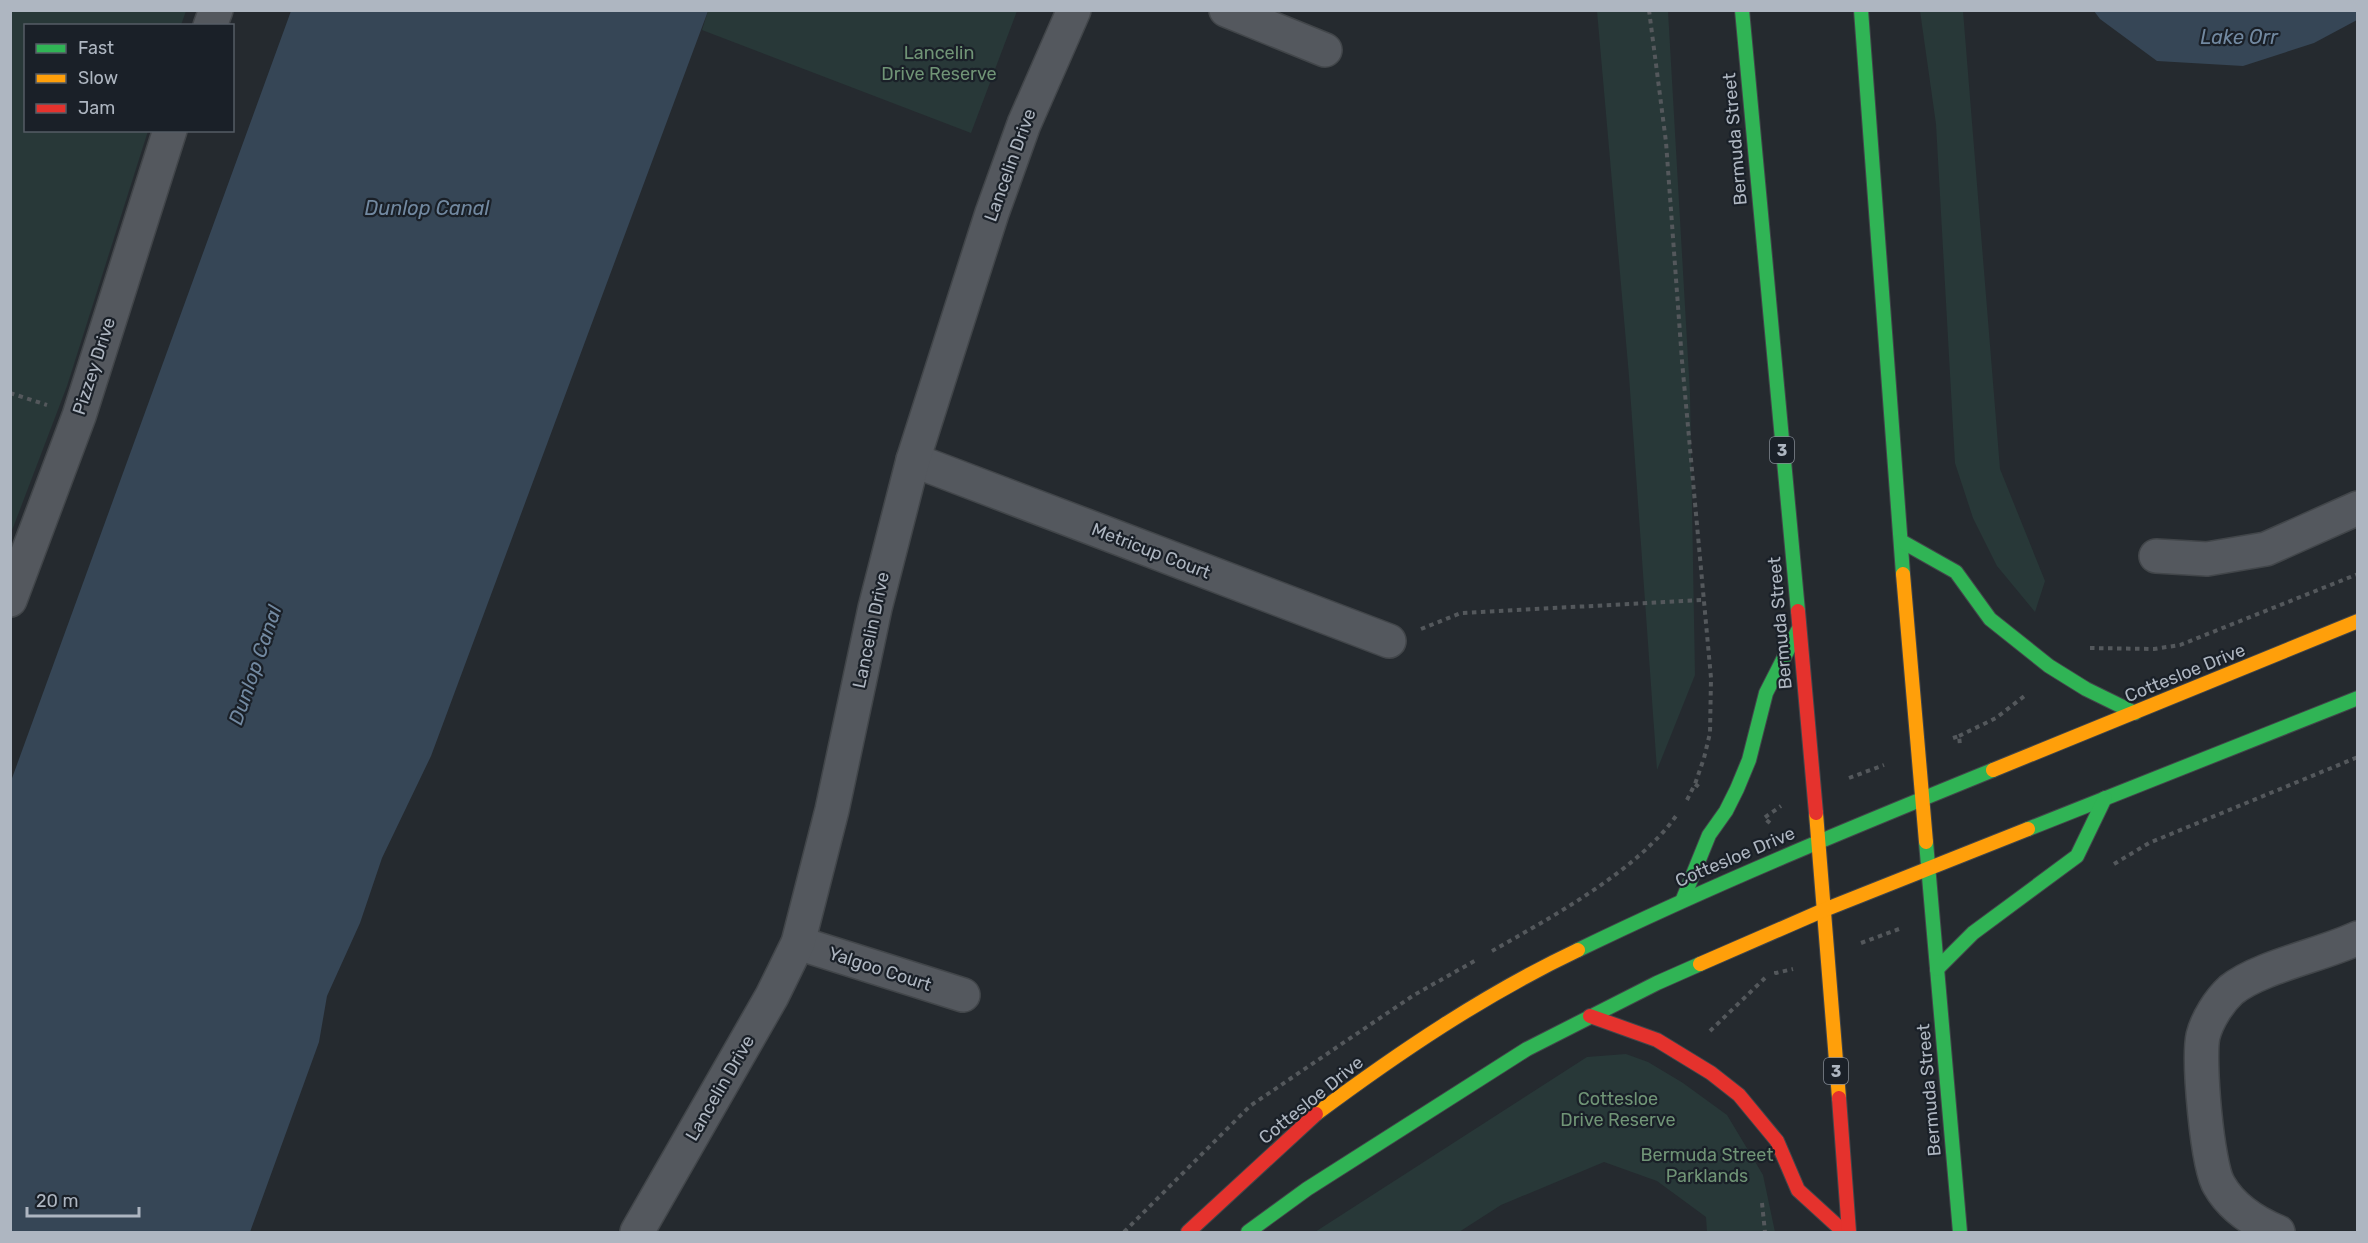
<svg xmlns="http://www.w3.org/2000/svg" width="2368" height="1243" font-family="Rubik,sans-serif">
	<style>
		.green { fill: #283838 }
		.water { fill: #364656 }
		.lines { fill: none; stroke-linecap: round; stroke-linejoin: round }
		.street-casing { stroke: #42464a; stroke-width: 36 }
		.fast-casing { stroke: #42464a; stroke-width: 16 }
		.slow-casing { stroke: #42464a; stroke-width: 16 }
		.jam-casing { stroke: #42464a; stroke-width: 16 }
		.path { stroke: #54585c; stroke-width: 4; stroke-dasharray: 4.5 4.5; stroke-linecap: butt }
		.street { stroke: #54585e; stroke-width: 33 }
		.fast { stroke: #30b455; stroke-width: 14 }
		.slow { stroke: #ff9f0a; stroke-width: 14 }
		.jam { stroke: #e5322d; stroke-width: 14 }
		.labels { text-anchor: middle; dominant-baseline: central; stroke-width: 4.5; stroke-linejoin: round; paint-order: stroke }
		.shield { fill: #1a2028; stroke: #828993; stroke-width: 1.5 }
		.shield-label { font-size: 16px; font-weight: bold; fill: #aeb6c1 }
		.park-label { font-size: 18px; fill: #709476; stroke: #1a2028 }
		.street-label { font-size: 18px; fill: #aeb6c1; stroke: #1a2028 }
		.water-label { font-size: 20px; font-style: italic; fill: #7289a1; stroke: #1a2028 }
	</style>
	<rect width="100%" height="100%" fill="#252a2f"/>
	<g class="green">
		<path d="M11,10l175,1 -5,14 -155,1v104l122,1 -81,255 -56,147z"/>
		<path d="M708,11v-1l309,1 -46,122 -269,-103z"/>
		<path d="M1597,11h71l22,382 5,282 -38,95 -28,-394z"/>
		<path d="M1920,11h43l37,458 45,112 -10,31 -38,-46 -24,-48 -18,-55 -19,-339z"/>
		<path d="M1626,1054l22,8 35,21 44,32 36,60 12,57h-68l-1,-15 -49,-36 -53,-19 -103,43 -42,27h-144l272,-175z"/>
	</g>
	<g class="water">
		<path d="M2357,10v10l-43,23 -71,23 -86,-5 -57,-42 -6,-8z"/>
		<path d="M291,11h417l-277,745 -49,102 -22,65 -33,73 -8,46 -69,190h-239v-451z"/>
	</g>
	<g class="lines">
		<g class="street-casing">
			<g id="street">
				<path d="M1226,10l99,40"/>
				<path d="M210,26l6,-16"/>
				<path d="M913,460l476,181"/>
				<path d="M2156,556l51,3 59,-10 92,-41"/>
				<path d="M10,600l69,-184 91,-286"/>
				<path d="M798,943l165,52"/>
				<path d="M637,1232l135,-236 26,-53 34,-133 43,-202 38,-148 79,-247 32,-89 50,-114"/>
				<path d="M2278,1232c-24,-10 -46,-24 -59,-47 -12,-19 -21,-126 -16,-149 4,-16 16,-35 28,-46 28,-23 91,-35 127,-52"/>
			</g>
		</g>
		<g class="fast-casing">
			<g id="fast">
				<path d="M1742,10l56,601"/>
				<path d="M1861,10l42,564"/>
				<path d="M1901,541l55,31 34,47 59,47 37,23 49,24"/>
				<path d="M2028,829l330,-131"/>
				<path d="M1926,842l34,390"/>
				<path d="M1683,899l26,-64 17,-24 11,-22 12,-29 17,-67 32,-63"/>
				<path d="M1578,950c136,-66 275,-123 415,-180"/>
				<path d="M1937,969l36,-36 104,-77 28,-58"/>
				<path d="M1248,1232l59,-43 220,-140 130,-66 43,-19"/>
			</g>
		</g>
		<g class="slow-casing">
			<g id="slow">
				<path d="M1903,574l23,268"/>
				<path d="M1993,770l365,-149"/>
				<path d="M1816,813l23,285"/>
				<path d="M1700,964l124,-54 204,-81"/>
				<path d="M1316,1114c82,-61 169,-120 262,-164"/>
			</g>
		</g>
		<g class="jam-casing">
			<g id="jam">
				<path d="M1798,611l18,202"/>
				<path d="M1590,1016l67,24 54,33 28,22 38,46 21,49 46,42"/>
				<path d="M1839,1098l10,134"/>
				<path d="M1188,1232l128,-118"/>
			</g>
		</g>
		<g class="path">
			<path d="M1649,10l17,132 16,219 29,317 -1,55 -6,25 -9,26"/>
			<path d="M10,393l37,12"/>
			<path d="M1421,629l40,-16 242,-13"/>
			<path d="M2090,648l64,1 26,-4 178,-71"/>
			<path d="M1959,736l37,-18 31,-24"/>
			<path d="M1953,738l6,-2 1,9"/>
			<path d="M1849,778l35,-13"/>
			<path d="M1687,800l8,-16 4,3"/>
			<path d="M1770,823l-6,-5 17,-12"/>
			<path d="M2114,864l35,-21 209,-86"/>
			<path d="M1861,943l38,-14"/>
			<path d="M1492,951c58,-33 145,-80 184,-135"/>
			<path d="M1776,971v2l17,-4"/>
			<path d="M1710,1031l55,-53"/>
			<path d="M1762,1203l3,29"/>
			<path d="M1124,1232l126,-126 164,-111 64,-36"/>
		</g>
		<use href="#street" class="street"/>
		<use href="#fast" class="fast"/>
		<use href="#slow" class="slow"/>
		<use href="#jam" class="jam"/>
	</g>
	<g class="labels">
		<g class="shield">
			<rect x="1770" y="437" width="24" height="26" rx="4.5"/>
			<rect x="1824" y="1058" width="24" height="26" rx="4.5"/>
		</g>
		<g class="shield-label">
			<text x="1782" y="450">3</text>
			<text x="1836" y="1071">3</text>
		</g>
		<g class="park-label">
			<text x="939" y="53">Lancelin<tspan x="939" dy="21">Drive Reserve</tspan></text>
			<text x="1618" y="1099">Cottesloe<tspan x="1618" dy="21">Drive Reserve</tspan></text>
			<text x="1707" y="1155">Bermuda Street<tspan x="1707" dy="21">Parklands</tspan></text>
		</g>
		<g class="street-label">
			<text transform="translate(1735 139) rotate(-95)">Bermuda Street</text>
			<text transform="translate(1010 165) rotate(-70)">Lancelin Drive</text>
			<text transform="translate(94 366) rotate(-72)">Pizzey Drive</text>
			<text transform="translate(1151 551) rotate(21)">Metricup Court</text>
			<text transform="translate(1780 623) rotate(-95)">Bermuda Street</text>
			<text transform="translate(871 630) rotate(-78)">Lancelin Drive</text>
			<text transform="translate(2185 673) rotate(-22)">Cottesloe Drive</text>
			<text transform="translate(1735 857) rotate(-23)">Cottesloe Drive</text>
			<text transform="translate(880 969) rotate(18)">Yalgoo Court</text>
			<text transform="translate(720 1088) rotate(-60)">Lancelin Drive</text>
			<text transform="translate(1929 1090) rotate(-95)">Bermuda Street</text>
			<text transform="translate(1311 1100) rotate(-39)">Cottesloe Drive</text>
		</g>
		<g class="water-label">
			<text x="2239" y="37">Lake Orr</text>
			<text x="427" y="208">Dunlop Canal</text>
			<text transform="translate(255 665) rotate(-71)">Dunlop Canal</text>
		</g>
	</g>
	<rect width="2368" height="1243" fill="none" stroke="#aeb6c1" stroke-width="24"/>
	<rect x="24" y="24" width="210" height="108" fill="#1a2028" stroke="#555c65" stroke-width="1.5"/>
	<rect x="36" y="44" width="30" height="9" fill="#30b455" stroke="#555c65" stroke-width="1.5"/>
	<text x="78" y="54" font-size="18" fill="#aeb6c1">Fast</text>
	<rect x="36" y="74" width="30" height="9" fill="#ff9f0a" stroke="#555c65" stroke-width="1.5"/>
	<text x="78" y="84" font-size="18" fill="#aeb6c1">Slow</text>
	<rect x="36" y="104" width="30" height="9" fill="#e5322d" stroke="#555c65" stroke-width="1.5"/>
	<text x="78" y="114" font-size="18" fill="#aeb6c1">Jam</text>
	<path d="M27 1207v9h112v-9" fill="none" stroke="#aeb6c1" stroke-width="3"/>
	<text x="36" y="1207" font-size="18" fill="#aeb6c1" stroke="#1a2028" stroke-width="4.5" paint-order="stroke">20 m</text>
</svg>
